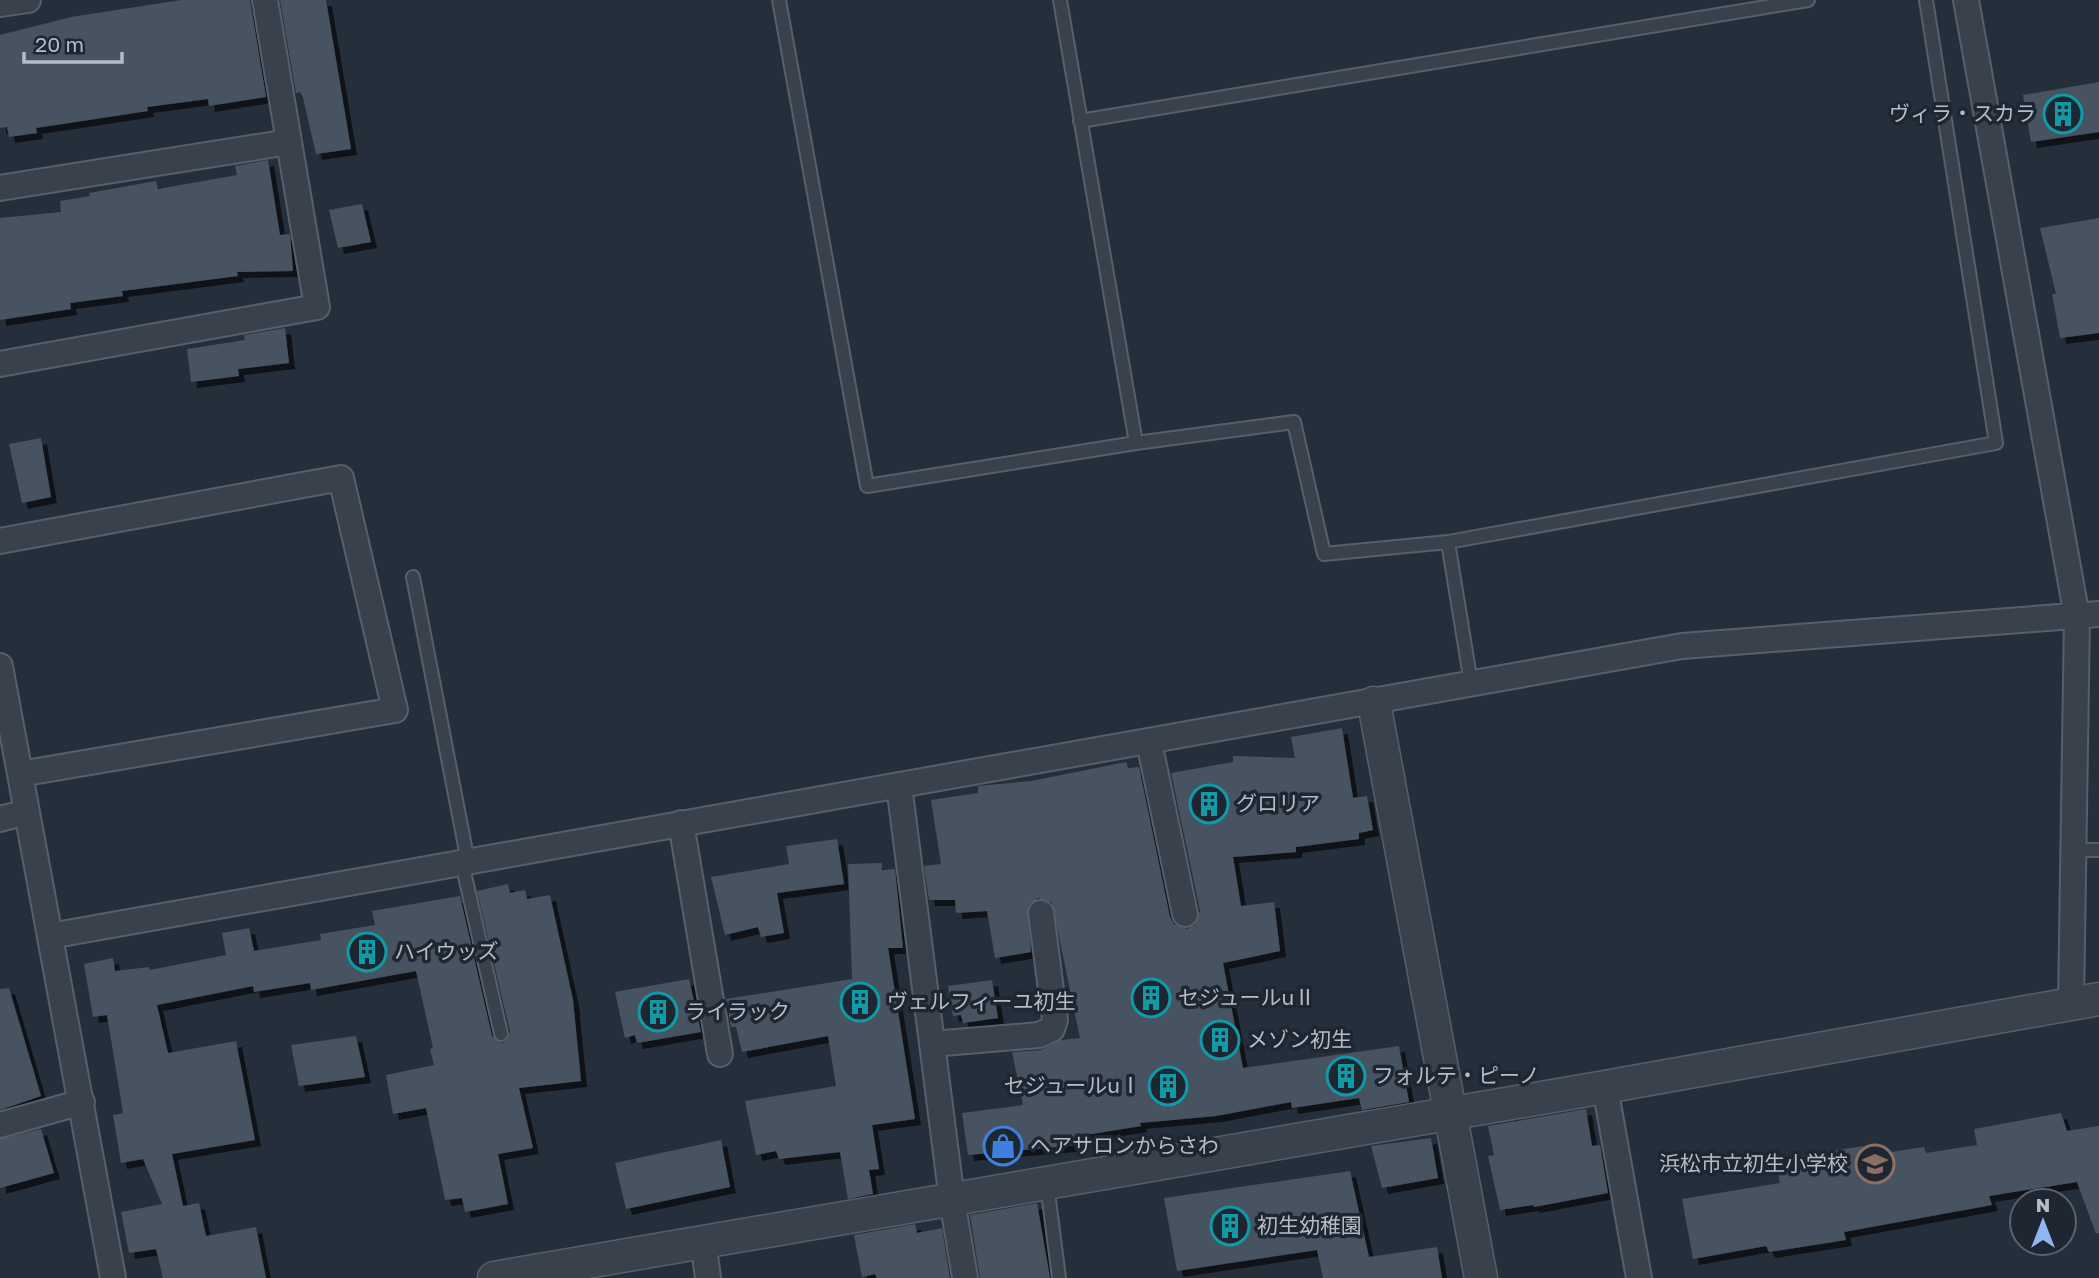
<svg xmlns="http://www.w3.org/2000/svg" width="2099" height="1278" font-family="'Golos Text','Noto Sans JP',sans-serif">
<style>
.building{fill:#475260;filter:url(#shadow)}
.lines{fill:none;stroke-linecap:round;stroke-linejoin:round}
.service-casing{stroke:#575f6a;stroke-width:16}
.minor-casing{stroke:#575f6a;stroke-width:28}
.tertiary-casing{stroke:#575f6a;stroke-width:35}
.service{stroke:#39414c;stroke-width:12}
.minor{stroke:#39414c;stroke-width:24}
.tertiary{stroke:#39414c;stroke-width:32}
.labels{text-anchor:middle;stroke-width:7;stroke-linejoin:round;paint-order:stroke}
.poi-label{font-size:21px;fill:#b5bcc7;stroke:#1e2631;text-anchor:start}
</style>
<defs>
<filter id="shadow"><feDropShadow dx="6" dy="6" stdDeviation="0" flood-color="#0009"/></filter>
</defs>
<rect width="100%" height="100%" fill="#252f3c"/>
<path class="building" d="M 181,0 L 250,0 L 266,97 L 209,106 L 208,99 L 147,107 L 148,111 L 36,128 L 37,133 L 9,137 L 7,127 L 0,128 L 0,35 L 71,17 Z
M 280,0 L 326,0 L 351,149 L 316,154 L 303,98 L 300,92 L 296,93 Z
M 2099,82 L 2099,132 L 2031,142 L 2023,95 Z
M 268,160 L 280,235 L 290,234 L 293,271 L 237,272 L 238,276 L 122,291 L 123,296 L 70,303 L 71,309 L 0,320 L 0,218 L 61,212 L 60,201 L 90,196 L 89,193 L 156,181 L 158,189 L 237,175 L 235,166 Z
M 362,204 L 371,242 L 338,248 L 329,210 Z
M 2099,218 L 2099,333 L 2060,338 L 2052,294 L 2056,294 L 2040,228 Z
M 285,328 L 289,363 L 238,369 L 239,376 L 191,382 L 187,349 L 245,340 L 244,335 Z
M 41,438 L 51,497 L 22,503 L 9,444 Z
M 1342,728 L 1353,798 L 1367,796 L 1373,830 L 1359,833 L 1359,839 L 1296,847 L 1296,852 L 1233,857 L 1241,906 L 1274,902 L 1280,951 L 1223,963 L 1243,1068 L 1399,1046 L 1409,1102 L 1362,1110 L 1359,1098 L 1292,1108 L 1291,1102 L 1216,1116 L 1140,1123 L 1141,1126 L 1080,1136 L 1081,1145 L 968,1155 L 962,1113 L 1023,1105 L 1012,1052 L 1041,1050 L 1061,1040 L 1080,1038 L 1052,903 L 1038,898 L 1028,907 L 1031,952 L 995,958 L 987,911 L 956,913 L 955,900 L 929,900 L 924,866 L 941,864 L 931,800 L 978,793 L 978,786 L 1031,781 L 1126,762 L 1128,768 L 1139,767 L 1170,917 L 1174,924 L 1187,929 L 1195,925 L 1200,911 L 1171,773 L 1233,762 L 1233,756 L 1295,758 L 1291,737 Z
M 837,839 L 844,884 L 777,893 L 784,933 L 761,937 L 758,927 L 725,935 L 711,877 L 789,864 L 786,846 Z
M 882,863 L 882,870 L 895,869 L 903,948 L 888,948 L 915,1119 L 872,1125 L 879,1169 L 869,1170 L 873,1194 L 848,1199 L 840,1152 L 779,1159 L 776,1151 L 756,1155 L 745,1101 L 836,1086 L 828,1036 L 742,1052 L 736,1027 L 731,1027 L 726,999 L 852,979 L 848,864 Z
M 508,884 L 510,893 L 525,890 L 527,899 L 550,895 L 573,1000 L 581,1081 L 519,1088 L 533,1148 L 498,1154 L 508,1204 L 465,1212 L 462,1198 L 445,1200 L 426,1108 L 393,1114 L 386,1075 L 434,1065 L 430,1049 L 433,1048 L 416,971 L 311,990 L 310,983 L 254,992 L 253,986 L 157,1005 L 168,1053 L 236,1041 L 255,1140 L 172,1154 L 183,1206 L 199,1203 L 206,1236 L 256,1227 L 266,1278 L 163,1278 L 156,1249 L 129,1253 L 121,1212 L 162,1204 L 143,1159 L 121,1163 L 113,1115 L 123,1113 L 107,1015 L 93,1017 L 84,964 L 113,958 L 115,971 L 149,967 L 150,970 L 226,955 L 222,933 L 249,928 L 254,951 L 321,940 L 320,934 L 375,925 L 372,911 L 460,896 L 492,1036 L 502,1043 L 507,1040 L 510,1032 L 477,891 Z
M 689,979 L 701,1032 L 637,1043 L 635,1035 L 625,1038 L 615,992 Z
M 992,980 L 998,1018 L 963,1023 L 961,1015 L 953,1016 L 948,986 Z
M 9,988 L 41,1096 L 0,1110 L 0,989 Z
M 356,1036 L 365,1077 L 299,1086 L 291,1045 Z
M 1586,1109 L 1592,1146 L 1600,1145 L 1608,1193 L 1534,1207 L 1533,1205 L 1500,1210 L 1488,1156 L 1494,1155 L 1488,1126 Z
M 2061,1113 L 2067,1131 L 2099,1126 L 2099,1233 L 2096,1234 L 2077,1182 L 1989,1196 L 1992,1205 L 1844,1232 L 1846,1240 L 1769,1252 L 1766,1246 L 1693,1259 L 1682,1199 L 1780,1183 L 1775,1160 L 1863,1146 L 1864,1156 L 1924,1147 L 1926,1153 L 1977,1145 L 1974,1129 Z
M 41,1129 L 54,1173 L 0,1188 L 0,1139 Z
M 1431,1138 L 1438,1178 L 1382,1188 L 1371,1146 Z
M 721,1140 L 730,1187 L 626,1209 L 615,1163 Z
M 1350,1171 L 1369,1257 L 1437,1247 L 1442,1278 L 1323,1278 L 1317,1250 L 1177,1271 L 1164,1198 Z
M 1037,1203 L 1050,1278 L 980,1278 L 970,1215 Z
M 915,1224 L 917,1233 L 942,1228 L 950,1278 L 877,1278 L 875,1274 L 862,1277 L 854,1235 Z"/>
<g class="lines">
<defs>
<path id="service" d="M 779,0 L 867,486 L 1136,443 L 1294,422 L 1324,554 L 1448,542 L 1996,443 L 1926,0
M 1060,0 L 1136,443
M 1080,121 L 1808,0
M 1448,542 L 1471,683
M 413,577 L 468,862
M 2073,850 L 2099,850
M 462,863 L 501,1034
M 1047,1184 L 1059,1278"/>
<path id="minor" d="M 1966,0 L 2077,617 L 2071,1004
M 0,4 L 28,0
M 0,188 L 289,142
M 0,364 L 317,307 L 265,0
M 0,541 L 341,478 L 395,710 L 20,774
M 0,666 L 113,1278
M 1149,742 L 1185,914
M 899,785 L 952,1200 L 965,1278
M 0,819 L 27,812
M 681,823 L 720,1054
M 50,936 L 1682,646 L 2099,614
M 932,1044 L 1039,1035 L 1052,1029 L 1055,1020 L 1041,913
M 1605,1087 L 1639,1278
M 0,1125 L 82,1102
M 703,1241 L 708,1278"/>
<path id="tertiary" d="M 1374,703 L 1481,1278
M 494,1278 L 1605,1087 L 2099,999"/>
</defs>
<use href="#service" class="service-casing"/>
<use href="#minor" class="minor-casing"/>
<use href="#tertiary" class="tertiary-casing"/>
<use href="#service" class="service"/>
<use href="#minor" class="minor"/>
<use href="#tertiary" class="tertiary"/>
</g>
<defs>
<symbol id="building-ring" viewBox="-11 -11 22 22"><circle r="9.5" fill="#1e2631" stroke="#0f9aa8" stroke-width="1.5"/><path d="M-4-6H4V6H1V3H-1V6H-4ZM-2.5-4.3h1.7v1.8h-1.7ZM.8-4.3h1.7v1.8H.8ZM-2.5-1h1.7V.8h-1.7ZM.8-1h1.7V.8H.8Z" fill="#0f9aa8"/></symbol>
<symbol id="shop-ring" viewBox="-11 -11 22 22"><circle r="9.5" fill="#1e2631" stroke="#3f7fe0" stroke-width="1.5"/><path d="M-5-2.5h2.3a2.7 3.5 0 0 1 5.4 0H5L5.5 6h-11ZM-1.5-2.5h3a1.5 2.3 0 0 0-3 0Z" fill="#3f7fe0"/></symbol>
<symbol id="school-ring" viewBox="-11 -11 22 22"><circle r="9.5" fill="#1e2631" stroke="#8d6e63" stroke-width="1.5"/><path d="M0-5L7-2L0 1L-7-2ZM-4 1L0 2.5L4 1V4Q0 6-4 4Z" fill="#8d6e63"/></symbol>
</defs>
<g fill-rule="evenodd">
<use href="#building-ring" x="2041" y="92" width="44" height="44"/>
<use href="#building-ring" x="1187" y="782" width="44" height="44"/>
<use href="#building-ring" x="345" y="930" width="44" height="44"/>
<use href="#building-ring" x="1129" y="976" width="44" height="44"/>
<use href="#building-ring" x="838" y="980" width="44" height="44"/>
<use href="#building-ring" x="636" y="990" width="44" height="44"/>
<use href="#building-ring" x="1198" y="1018" width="44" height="44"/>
<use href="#building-ring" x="1324" y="1054" width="44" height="44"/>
<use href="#building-ring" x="1146" y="1064" width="44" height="44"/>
<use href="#shop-ring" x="981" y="1124" width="44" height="44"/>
<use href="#school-ring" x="1853" y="1142" width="44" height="44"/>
<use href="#building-ring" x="1208" y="1204" width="44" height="44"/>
</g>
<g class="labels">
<g class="poi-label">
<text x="2036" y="121" text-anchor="end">ヴィラ・スカラ</text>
<text x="1236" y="811">グロリア</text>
<text x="394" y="959">ハイウッズ</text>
<text x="1178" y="1005">セジュールuⅡ</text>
<text x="887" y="1009">ヴェルフィーユ初生</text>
<text x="685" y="1019">ライラック</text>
<text x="1247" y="1047">メゾン初生</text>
<text x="1373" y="1083">フォルテ・ピーノ</text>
<text x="1141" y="1093" text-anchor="end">セジュールuⅠ</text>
<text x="1030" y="1153">ヘアサロンからさわ</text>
<text x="1848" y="1171" text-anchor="end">浜松市立初生小学校</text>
<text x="1257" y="1233">初生幼稚園</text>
</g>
</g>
<g transform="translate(2043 1222)"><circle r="33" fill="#1e2631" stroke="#5a626d" stroke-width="2"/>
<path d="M0-5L12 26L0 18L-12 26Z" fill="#90b5f1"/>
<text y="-10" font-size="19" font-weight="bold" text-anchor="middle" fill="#b5bcc7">N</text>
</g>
<path d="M24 52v10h98v-10" fill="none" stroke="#b5bcc7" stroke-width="3.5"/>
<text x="35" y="52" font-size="21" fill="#b5bcc7" stroke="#1e2631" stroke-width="5" paint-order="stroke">20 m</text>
</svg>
